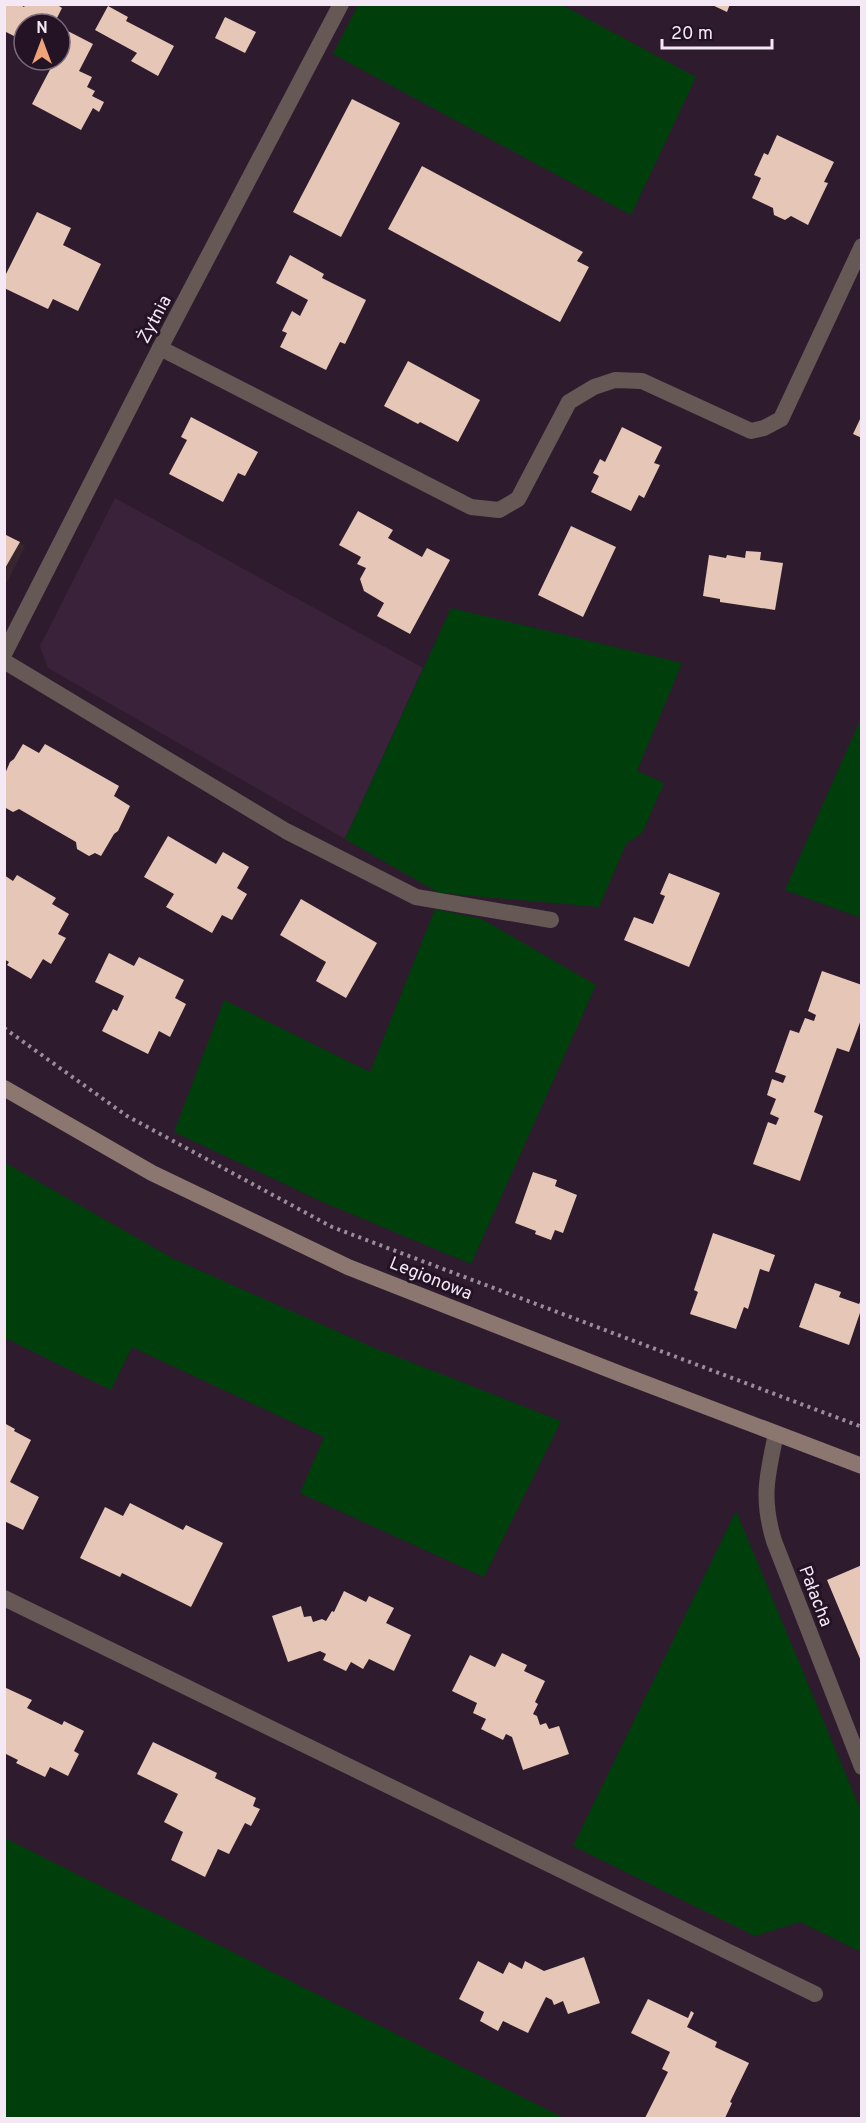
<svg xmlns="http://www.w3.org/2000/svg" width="866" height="2123" font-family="Overpass,sans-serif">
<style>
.commercial{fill:#37252d}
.built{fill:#3a223a}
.green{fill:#003e0c}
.building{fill:#e6c6b6}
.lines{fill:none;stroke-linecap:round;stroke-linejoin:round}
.path{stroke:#9b8c9b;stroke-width:4;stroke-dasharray:3 4.5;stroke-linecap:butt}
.service{stroke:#665854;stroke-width:16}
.minor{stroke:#665854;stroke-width:16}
.secondary{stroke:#8c7670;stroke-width:16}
.labels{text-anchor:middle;stroke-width:6;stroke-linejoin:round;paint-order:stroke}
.street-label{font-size:18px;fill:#f5e8f5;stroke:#241324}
</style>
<rect width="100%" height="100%" fill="#2e1c2e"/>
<path class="commercial" d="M 5,534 L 25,546 L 5,586 Z"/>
<path class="built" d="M 115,498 L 423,668 L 345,839 L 48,668 L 40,646 Z"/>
<path class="green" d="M 358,5 L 562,5 L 696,77 L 631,215 L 333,54 Z
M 451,608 L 682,663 L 637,771 L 664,783 L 642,833 L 626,844 L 599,907 L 439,893 L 345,839 Z
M 861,718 L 862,918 L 861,918 L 785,890 Z
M 435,909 L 482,919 L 596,985 L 471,1264 L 325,1203 L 174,1132 L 224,1000 L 370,1072 Z
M 4,1162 L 174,1259 L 372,1347 L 561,1421 L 484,1577 L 300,1493 L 324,1437 L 132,1347 L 111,1390 L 5,1338 Z
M 736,1511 L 861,1811 L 861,1952 L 800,1922 L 755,1936 L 573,1846 Z
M 5,1838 L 564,2118 L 5,2118 Z"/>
<path class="building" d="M 4,4 L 19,4 L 24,7 L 26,4 L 56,4 L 62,8 L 54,24 L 24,24 L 24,41 L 4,31 Z
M 710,4 L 730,4 L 727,12 Z
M 108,6 L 128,17 L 126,21 L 174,46 L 158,76 L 131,61 L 137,53 L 95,30 Z
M 225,17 L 256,32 L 245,53 L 215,38 Z
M 60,27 L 93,44 L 79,71 L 92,77 L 87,87 L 95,91 L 92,96 L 104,102 L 99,112 L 93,108 L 81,130 L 32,104 L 55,60 L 60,60 Z
M 352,99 L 400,123 L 341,237 L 293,212 Z
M 777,135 L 834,162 L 824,182 L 828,183 L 808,225 L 791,216 L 785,220 L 774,215 L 773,208 L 752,198 L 761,178 L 754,175 L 764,153 L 768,155 Z
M 422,166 L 583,252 L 577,261 L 589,267 L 560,322 L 388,229 Z
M 37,212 L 71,228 L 63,245 L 101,264 L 78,311 L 53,299 L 48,309 L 4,288 L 4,278 Z
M 290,255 L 324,274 L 322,278 L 366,300 L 345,344 L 340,342 L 326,370 L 280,347 L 287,333 L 282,331 L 292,311 L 300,316 L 308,300 L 276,283 Z
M 408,361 L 480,400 L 458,442 L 420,422 L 418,424 L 384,406 Z
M 862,415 L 862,438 L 853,434 Z
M 191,417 L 258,452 L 245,476 L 238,473 L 223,502 L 169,474 L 187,440 L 181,437 Z
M 622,427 L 662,447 L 654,463 L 660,465 L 644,498 L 639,495 L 631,511 L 591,492 L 599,476 L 593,473 L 600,459 L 605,462 Z
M 358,511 L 393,530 L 388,538 L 422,557 L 427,548 L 450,560 L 410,634 L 377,616 L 384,603 L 364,591 L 360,579 L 366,568 L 357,564 L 361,557 L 339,545 Z
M 571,526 L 616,547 L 583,617 L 538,595 Z
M 4,534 L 20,542 L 4,570 Z
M 746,551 L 761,552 L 760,560 L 783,563 L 775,610 L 720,602 L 720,599 L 703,596 L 709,555 L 726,558 L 727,555 L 745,558 Z
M 23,744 L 39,753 L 45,744 L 119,786 L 114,796 L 130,806 L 118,831 L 114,834 L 101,856 L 95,853 L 89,856 L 77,849 L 76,842 L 19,809 L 13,812 L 4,807 L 4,776 L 10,762 L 14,759 Z
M 168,836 L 216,864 L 223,852 L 249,867 L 237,888 L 247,894 L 232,920 L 222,915 L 212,933 L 166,907 L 174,894 L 144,877 Z
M 669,873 L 720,893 L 689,967 L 624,940 L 634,917 L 653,924 L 665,896 L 660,894 Z
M 4,875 L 13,881 L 17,875 L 56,898 L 52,904 L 69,914 L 58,934 L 66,938 L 51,964 L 43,959 L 31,979 L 7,965 L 9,962 L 4,959 Z
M 301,899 L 377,943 L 346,998 L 316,981 L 326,962 L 280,935 Z
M 109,953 L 134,966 L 139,957 L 184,980 L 175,998 L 186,1004 L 170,1037 L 159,1031 L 148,1054 L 102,1031 L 113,1009 L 117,1011 L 124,996 L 95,982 Z
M 822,971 L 862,985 L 862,1017 L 849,1052 L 837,1048 L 814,1112 L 823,1116 L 800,1181 L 753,1164 L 768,1122 L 776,1125 L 779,1118 L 770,1114 L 776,1099 L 767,1095 L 772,1079 L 783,1083 L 786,1076 L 775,1072 L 790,1030 L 799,1033 L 805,1018 L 814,1021 L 816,1015 L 808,1011 Z
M 533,1172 L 557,1180 L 555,1186 L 577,1195 L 563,1233 L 555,1230 L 551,1240 L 535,1234 L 536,1231 L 515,1223 Z
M 713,1233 L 775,1255 L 769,1272 L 760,1269 L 748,1309 L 744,1307 L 736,1329 L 690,1314 L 698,1292 L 694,1290 Z
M 815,1283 L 841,1292 L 839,1297 L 859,1304 L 862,1298 L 862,1307 L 849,1345 L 799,1327 Z
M 4,1423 L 15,1429 L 14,1431 L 31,1440 L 10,1482 L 39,1497 L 23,1530 L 4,1521 Z
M 130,1503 L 183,1530 L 186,1525 L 223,1543 L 191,1607 L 122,1573 L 120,1577 L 80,1558 L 105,1507 L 123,1516 Z
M 862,1565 L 862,1661 L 861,1661 L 827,1580 Z
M 344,1591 L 366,1602 L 369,1596 L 394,1608 L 386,1623 L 411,1635 L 394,1671 L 369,1659 L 363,1669 L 351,1662 L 346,1671 L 323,1660 L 326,1654 L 320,1651 L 288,1662 L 272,1616 L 301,1606 L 304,1617 L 311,1616 L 313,1622 L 322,1619 L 326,1621 L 332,1611 L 334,1612 Z
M 502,1653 L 527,1665 L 524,1671 L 545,1681 L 535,1702 L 538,1704 L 533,1714 L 537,1716 L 540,1725 L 546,1723 L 549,1729 L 559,1726 L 569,1754 L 523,1770 L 512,1737 L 506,1734 L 503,1740 L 481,1729 L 486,1719 L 473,1713 L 477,1703 L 452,1691 L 470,1655 L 495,1667 Z
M 4,1687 L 32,1700 L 27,1708 L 62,1725 L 64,1721 L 84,1731 L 74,1751 L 79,1754 L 68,1776 L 50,1767 L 45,1777 L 16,1763 L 18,1760 L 4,1753 Z
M 153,1742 L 217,1773 L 215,1778 L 256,1798 L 253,1806 L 260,1809 L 251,1826 L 245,1823 L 229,1854 L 218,1849 L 205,1877 L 171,1860 L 183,1832 L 164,1822 L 178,1794 L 137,1774 Z
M 584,1957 L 600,2003 L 568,2014 L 563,2001 L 554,2005 L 552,2000 L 546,1997 L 528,2033 L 503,2021 L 498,2031 L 480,2021 L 484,2012 L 459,1999 L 478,1961 L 503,1974 L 509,1962 L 522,1969 L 525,1961 L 544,1971 Z
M 648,1999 L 688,2018 L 691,2011 L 694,2013 L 687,2027 L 717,2042 L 715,2047 L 749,2063 L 730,2102 L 732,2103 L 725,2118 L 645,2118 L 668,2072 L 662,2069 L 670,2052 L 631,2033 Z"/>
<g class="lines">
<path class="path" d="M 4,1028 L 127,1116 L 332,1227 L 862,1427"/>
<path class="service" d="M 160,348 L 471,507 L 499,510 L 518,499 L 569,402 L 594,387 L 615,380 L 642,381 L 751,431 L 764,428 L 781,419 L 862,246
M 4,661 L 286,831 L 416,897 L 551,920
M 4,1598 L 815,1994"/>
<path class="minor" d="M 4,654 L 160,348 L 341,4
M 776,1434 C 767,1476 761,1498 774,1541 L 862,1767"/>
<path class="secondary" d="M 4,1088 L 152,1173 L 348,1267 L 623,1375 L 862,1466"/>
</g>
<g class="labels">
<g class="street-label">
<text transform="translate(154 319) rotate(-62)" y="6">Żytnia</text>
<text transform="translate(431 1278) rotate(22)" y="6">Legionowa</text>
<text transform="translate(816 1596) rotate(69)" y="6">Pałacha</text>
</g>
</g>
<rect width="866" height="2123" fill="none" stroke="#f5e8f5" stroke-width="12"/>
<g transform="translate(42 42)"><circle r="28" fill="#241324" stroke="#786878" stroke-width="1.5"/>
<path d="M0-4.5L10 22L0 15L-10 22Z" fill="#f0a378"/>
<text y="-9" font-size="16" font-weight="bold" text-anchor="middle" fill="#f5e8f5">N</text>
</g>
<path d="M662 39v9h110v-9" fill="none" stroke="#f5e8f5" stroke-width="3"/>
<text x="671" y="39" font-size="18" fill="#f5e8f5" stroke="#241324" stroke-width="4.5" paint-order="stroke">20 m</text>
</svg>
